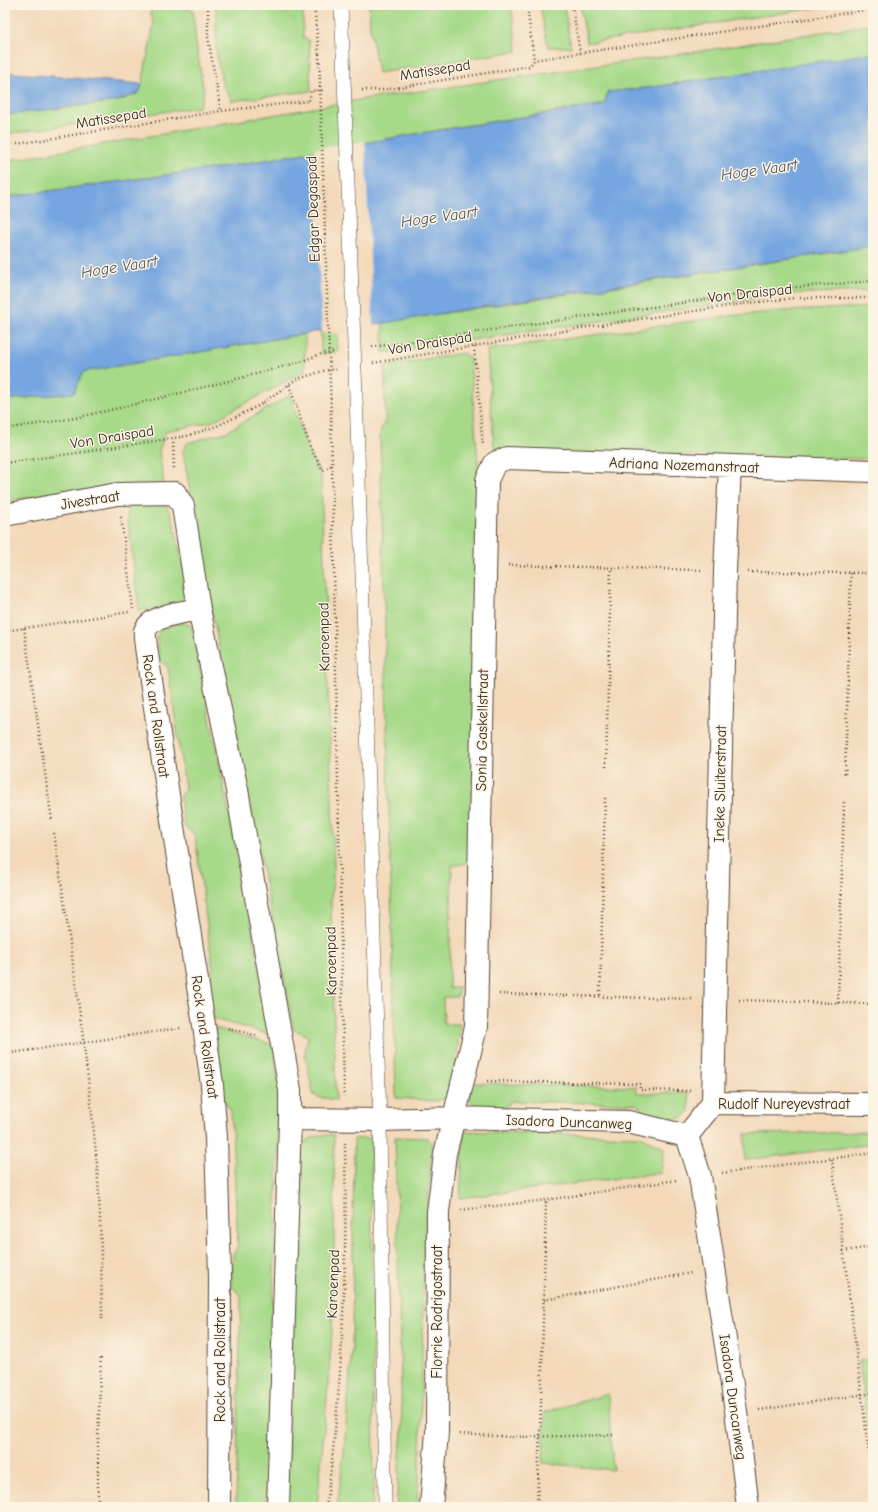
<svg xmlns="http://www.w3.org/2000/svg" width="878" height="1512" font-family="'Comic Neue',sans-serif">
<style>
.green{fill:#a6d988;stroke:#708253}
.water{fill:#76a6e0;stroke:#58687f}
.pier{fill:#f3d9ba}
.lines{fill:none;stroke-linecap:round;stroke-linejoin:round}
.lane-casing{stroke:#574435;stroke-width:14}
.street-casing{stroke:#574435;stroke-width:24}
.path{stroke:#574435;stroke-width:2.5;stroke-dasharray:1 3;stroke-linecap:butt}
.lane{stroke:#fff;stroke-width:13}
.street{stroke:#fff;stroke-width:22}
.lane-bridge-casing{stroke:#574435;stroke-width:14;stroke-linecap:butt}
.path-bridge{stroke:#574435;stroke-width:2.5;stroke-dasharray:1 3;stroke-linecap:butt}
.lane-bridge{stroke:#fff;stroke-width:13}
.labels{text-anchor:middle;stroke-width:3;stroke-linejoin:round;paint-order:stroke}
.street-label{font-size:15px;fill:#3b2a1e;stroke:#fcf5e5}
.water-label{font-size:16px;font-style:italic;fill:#505562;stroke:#fcf5e5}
</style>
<rect width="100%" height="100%" fill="#fcf5e5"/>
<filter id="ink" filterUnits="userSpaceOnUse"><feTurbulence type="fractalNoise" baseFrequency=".025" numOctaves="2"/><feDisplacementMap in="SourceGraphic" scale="8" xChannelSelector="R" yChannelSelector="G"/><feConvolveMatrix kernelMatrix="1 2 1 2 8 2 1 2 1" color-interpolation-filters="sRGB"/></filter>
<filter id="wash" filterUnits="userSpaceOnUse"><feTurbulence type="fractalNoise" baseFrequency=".012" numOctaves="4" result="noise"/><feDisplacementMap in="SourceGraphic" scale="16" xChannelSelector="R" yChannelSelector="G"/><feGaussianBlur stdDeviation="0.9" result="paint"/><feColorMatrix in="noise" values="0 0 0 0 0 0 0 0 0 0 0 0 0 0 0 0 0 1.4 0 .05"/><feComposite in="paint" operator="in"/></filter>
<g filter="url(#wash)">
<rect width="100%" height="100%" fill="#f3d9ba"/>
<path class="green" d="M 151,5 L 166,5 L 193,10 L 196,43 L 204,92 L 199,107 L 5,134 L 5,115 L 118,101 L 139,93 L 142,84 L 154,24 L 151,14 Z
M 216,5 L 303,5 L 303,37 L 309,41 L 311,91 L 232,101 L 222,84 L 216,49 Z
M 369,5 L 511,5 L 517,51 L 378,73 L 370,26 Z
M 540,5 L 564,5 L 571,47 L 548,47 Z
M 580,5 L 834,5 L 587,43 Z
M 873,24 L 873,53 L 653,87 L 608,92 L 604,104 L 439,130 L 224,167 L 5,197 L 5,161 L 365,99 L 695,52 Z
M 873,246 L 873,291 L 785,294 L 383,353 L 383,323 Z
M 873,307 L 873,459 L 494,451 L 487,350 L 728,316 L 783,311 Z
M 321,331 L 337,331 L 338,352 L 321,354 Z
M 305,334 L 305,371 L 211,422 L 166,431 L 159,451 L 164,485 L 132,484 L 5,501 L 5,400 L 74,393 L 83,372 Z
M 463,353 L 470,358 L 479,476 L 472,862 L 452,866 L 449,988 L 459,988 L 457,997 L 443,997 L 444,1024 L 460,1024 L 456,1064 L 447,1098 L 435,1101 L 396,1098 L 380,432 L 385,421 L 385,366 Z
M 290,395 L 308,451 L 321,475 L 334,865 L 331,902 L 336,1100 L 317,1097 L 313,1094 L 305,1052 L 308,1037 L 303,1033 L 294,1030 L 210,602 L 183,452 L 187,443 L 226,432 Z
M 156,501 L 166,505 L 172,516 L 189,593 C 179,611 157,609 139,611 L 126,504 Z
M 180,623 L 190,625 L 193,633 L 270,1018 L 272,1035 L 214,1019 L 207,977 L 213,971 L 195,835 L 184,826 L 180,796 L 185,788 L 168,667 L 159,661 L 157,637 L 161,628 Z
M 215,1028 L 274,1045 L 279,1087 L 279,1126 L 266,1507 L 234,1507 L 236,1504 L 241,1296 L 231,1286 L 233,1255 L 238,1245 L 231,1110 L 222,1100 Z
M 471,1083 L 636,1087 L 637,1093 L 689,1093 L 689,1112 L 682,1118 L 647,1116 L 637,1104 L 512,1101 L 501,1111 L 480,1110 L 469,1099 Z
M 464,1131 L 640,1136 L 664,1148 L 661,1173 L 460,1198 Z
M 873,1132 L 873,1144 L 745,1160 L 745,1134 Z
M 321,1135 L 334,1135 C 334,1194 335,1254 333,1313 C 330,1375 323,1436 318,1498 L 316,1507 L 286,1507 L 298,1149 L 309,1139 Z
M 395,1137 L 428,1138 L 432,1143 L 424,1263 L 420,1460 L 417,1507 L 396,1507 L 402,1430 Z
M 371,1138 L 374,1482 L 372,1507 L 337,1507 L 344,1452 L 352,1348 L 354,1139 Z
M 873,1358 L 873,1429 L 868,1429 L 859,1361 Z
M 608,1394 L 613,1470 L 543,1463 L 545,1412 Z"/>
<path class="water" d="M 873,53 L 873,246 L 497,304 L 337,331 L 321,331 L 83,372 L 74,393 L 5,400 L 5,197 L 224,167 L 439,130 L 604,105 L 608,92 L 653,87 Z
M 5,72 L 142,84 L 139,93 L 118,101 L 5,115 Z"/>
<path class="pier" d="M 365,141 L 373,327 L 338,333 L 322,333 L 314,149 Z"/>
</g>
<g filter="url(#ink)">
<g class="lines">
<defs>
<path id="lane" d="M 341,5 L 343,52
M 357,423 L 380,1120 L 385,1507"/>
<path id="street" d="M 5,515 L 117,494 L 175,493 L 183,506 L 199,609 L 237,790 L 290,1090 L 290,1119 L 278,1507
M 199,609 C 185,612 150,615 145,631 C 144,636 146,643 146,647 L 169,801 L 204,1025 L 212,1085 L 216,1138 L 220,1277 L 219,1507
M 713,1103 L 725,571 L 730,466
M 290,1119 L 380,1120 L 455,1118 L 628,1122 L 687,1136
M 687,1136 L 700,1176 L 736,1411 L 748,1507
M 687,1136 L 713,1103 L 873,1104
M 431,1507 L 437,1432 L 438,1212 L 445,1154 L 476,1027 L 487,480 L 495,463 L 507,458 L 873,471"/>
</defs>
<use href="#lane" class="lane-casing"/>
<use href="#street" class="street-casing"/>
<path class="path" d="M 208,5 L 208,37 L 221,111
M 314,5 L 319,54
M 527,5 L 534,60
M 572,5 L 580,53
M 362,90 L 382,90 L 530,66 L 534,60 L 873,9
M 5,146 L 221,111 L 309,101 L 311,91 L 325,90
M 372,347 L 786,288 L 873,281
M 474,347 L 483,445
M 373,363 L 606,324 L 749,303 L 796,298 L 873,298
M 289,385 L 311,449 L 323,470 L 331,466
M 331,413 L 344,1097
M 5,429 L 75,418 L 123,407 L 233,380 L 300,362 L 321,354 L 335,352
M 173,439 L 174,471
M 5,463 L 77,453 L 187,436 L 217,426 L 258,406 L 295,380 L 323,371 L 336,369
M 121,517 L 133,609
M 508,565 L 703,570
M 748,572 L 873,573
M 24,628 L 52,821
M 5,631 L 129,612
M 606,767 L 611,567
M 845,774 L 851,573
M 54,833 C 69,936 85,1040 95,1144 C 101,1202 101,1261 102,1319
M 499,994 L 692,999
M 600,995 L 605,798
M 739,1000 L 873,1004
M 838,1003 L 844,802
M 228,1028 L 258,1036
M 5,1054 L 181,1028
M 487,1081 L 640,1084 L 640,1090 L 690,1091
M 832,1159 L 873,1486
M 722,1173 L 873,1153
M 461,1210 L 546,1200 L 677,1180
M 843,1251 L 873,1247
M 544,1300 L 691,1273
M 759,1410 L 873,1393
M 460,1434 L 512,1437 L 615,1435
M 98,1507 L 98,1439 L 101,1355
M 326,1507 C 343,1386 347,1264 345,1142
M 537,1507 L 541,1404 L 546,1200"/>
<use href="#lane" class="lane"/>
<use href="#street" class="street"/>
<defs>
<path id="lane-bridge" d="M 343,52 L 357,423"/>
</defs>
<use href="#lane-bridge" class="lane-bridge-casing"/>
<path class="path-bridge" d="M 319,54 L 331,413"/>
<use href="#lane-bridge" class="lane-bridge"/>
</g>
</g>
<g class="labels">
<g class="street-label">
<text transform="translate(435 70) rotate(-9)" y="5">Matissepad</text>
<text transform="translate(111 118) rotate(-9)" y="5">Matissepad</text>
<text transform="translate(313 209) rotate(-92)" y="5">Edgar Degaspad</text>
<text transform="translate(750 293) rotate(-6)" y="5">Von Draispad</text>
<text transform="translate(430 343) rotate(-9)" y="5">Von Draispad</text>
<text transform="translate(112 437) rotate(-9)" y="5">Von Draispad</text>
<text transform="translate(684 465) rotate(2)" y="5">Adriana Nozemanstraat</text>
<text transform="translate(90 500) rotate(-9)" y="5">Jivestraat</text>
<text transform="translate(324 637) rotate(-91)" y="5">Karoenpad</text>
<text transform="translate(156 716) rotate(82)" y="5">Rock and Rollstraat</text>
<text transform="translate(482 730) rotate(-89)" y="5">Sonia Gaskellstraat</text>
<text transform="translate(720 784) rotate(-89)" y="5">Ineke Sluiterstraat</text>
<text transform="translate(331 961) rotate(-91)" y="5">Karoenpad</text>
<text transform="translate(205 1037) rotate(82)" y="5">Rock and Rollstraat</text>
<text x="784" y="1109">Rudolf Nureyevstraat</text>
<text transform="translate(569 1122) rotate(2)" y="5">Isadora Duncanweg</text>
<text transform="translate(333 1284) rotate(-88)" y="5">Karoenpad</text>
<text transform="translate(437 1312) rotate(-90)" y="5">Florrie Rodrigostraat</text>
<text transform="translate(220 1360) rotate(-90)" y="5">Rock and Rollstraat</text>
<text transform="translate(733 1397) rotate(82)" y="5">Isadora Duncanweg</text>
</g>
<g class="water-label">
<text transform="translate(759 169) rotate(-8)" y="6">Hoge Vaart</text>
<text transform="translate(439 216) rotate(-8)" y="6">Hoge Vaart</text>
<text transform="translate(119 266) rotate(-9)" y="6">Hoge Vaart</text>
</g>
</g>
<rect width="878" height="1512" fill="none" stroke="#fcf5e5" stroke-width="20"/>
</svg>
